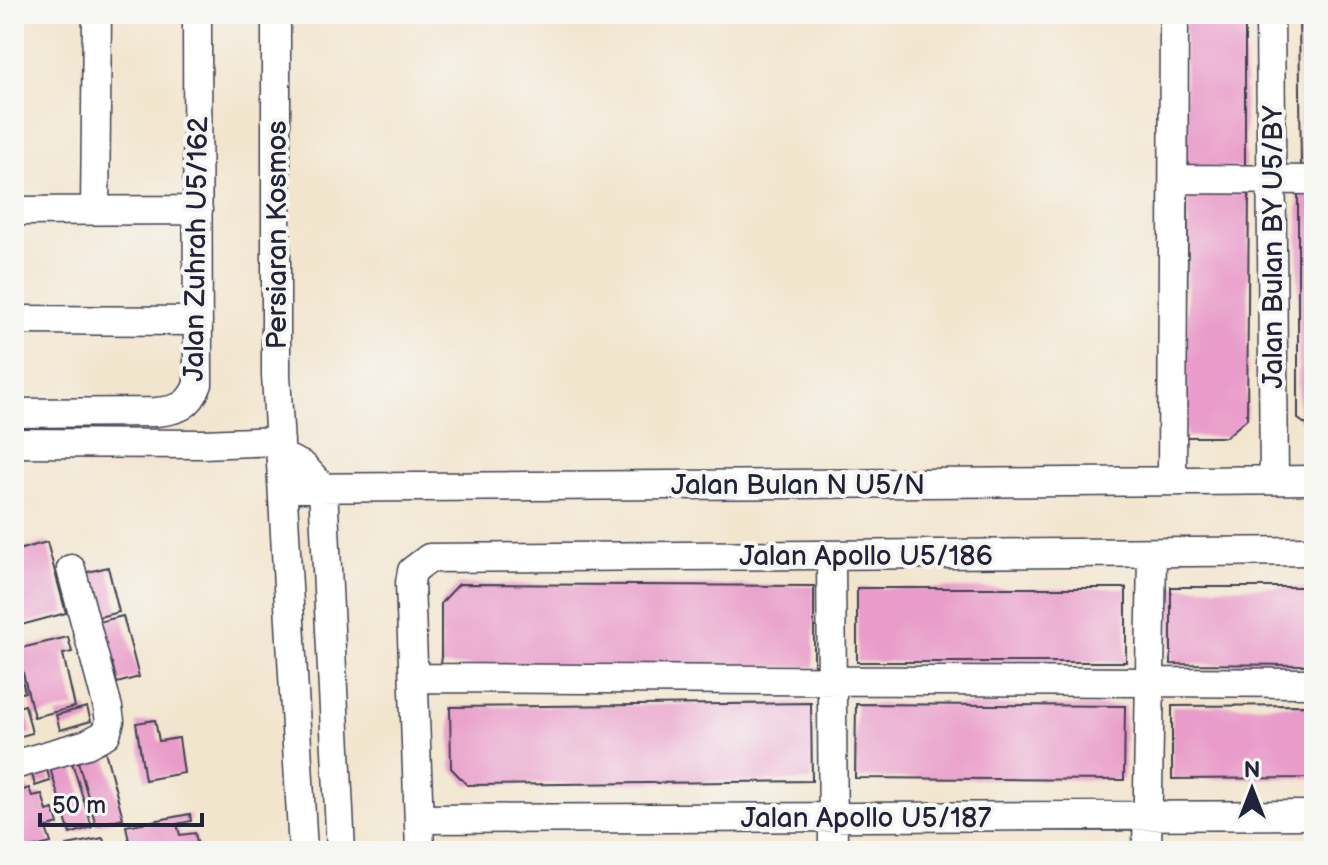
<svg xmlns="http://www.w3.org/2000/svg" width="1328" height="865" font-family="'Balsamiq Sans',sans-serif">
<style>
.building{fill:#e99cc9}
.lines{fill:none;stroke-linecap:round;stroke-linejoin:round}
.minor-casing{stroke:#413f51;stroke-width:31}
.minor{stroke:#fff;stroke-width:28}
.labels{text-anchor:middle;stroke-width:8;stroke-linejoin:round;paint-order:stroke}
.street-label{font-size:28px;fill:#22223b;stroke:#f6f6f2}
</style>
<rect width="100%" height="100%" fill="#f6f6f2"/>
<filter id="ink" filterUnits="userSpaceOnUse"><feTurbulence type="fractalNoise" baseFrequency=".0125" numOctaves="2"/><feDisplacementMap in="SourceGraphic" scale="16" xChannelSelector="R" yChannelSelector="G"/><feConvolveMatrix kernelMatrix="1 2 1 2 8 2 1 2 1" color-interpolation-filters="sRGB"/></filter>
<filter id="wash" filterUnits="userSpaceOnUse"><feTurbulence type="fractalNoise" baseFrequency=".006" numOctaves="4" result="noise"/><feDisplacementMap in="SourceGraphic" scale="32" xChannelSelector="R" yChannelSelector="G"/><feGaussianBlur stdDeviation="1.8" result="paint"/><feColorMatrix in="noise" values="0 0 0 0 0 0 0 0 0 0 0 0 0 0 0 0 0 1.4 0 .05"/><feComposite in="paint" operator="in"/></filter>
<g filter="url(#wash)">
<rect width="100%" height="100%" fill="#f2e5ce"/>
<g id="blocks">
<path class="building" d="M 1185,14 L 1245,14 L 1245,168 L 1185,168 Z
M 1299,14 L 1314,14 L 1314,168 L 1301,168 Z
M 1188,191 L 1249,191 L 1247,419 L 1226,437 L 1186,437 Z
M 1298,192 L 1314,192 L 1314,430 L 1298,419 Z
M 47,542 L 66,613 L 14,627 L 14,551 Z
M 108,567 L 119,612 L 91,619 L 80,574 Z
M 459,584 L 814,586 L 814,667 L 441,666 L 441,603 Z
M 1171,587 L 1314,587 L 1314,665 L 1171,664 Z
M 857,588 L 1126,588 L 1126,662 L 857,662 Z
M 123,616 L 139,677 L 117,683 L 112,663 L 102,666 L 90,624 Z
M 68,637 L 72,652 L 63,654 L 75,707 L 34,717 L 17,649 Z
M 20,673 L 25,692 L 14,695 L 14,675 Z
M 811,703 L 812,781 L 467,785 L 451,768 L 450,707 Z
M 856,704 L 1125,706 L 1124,780 L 855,778 Z
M 25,705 L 32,733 L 14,738 L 14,708 Z
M 1314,705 L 1314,778 L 1172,779 L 1172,706 Z
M 87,707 L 91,721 L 60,730 L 56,715 Z
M 155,720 L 159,741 L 179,738 L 184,773 L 145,780 L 136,723 Z
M 105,751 L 123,818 L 96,825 L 77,758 Z
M 71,759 L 92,827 L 70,834 L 49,765 Z
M 46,766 L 50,781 L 35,786 L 31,770 Z
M 29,788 L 32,796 L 42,794 L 47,811 L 53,809 L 58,824 L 46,828 L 51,843 L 18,851 L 17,847 L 14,848 L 14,793 Z
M 190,814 L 191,821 L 177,824 L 180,835 L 195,833 L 199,851 L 131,851 L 126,826 Z
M 103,838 L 106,851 L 68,851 L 67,845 Z"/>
</g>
</g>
<g filter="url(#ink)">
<use href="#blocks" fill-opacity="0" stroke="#413f51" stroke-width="2"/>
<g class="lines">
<defs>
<path id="minor" d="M 276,14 L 276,375 L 303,851
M 1270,14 L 1274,480
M 1174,179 L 1314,180
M 95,210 L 97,14
M 14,211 L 198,210
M 14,320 L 198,321
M 14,413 L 156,412 C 178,410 190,406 198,384 L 197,14
M 14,443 L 203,444 L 280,441
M 281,456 L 303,466 L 323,488 L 341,851
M 1172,481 L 1174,14
M 283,488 L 1314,480
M 831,555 L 833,851
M 414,678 L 1314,683
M 14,765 L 87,744 L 106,734 L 110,721 L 108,708 L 71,569
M 419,819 L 1314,815
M 420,851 L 410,583 L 412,571 L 429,558 L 1314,551
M 1147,851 L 1152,554"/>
</defs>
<use href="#minor" class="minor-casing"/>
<use href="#minor" class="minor"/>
</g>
</g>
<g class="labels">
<g class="street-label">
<text transform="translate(276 235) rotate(-90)" y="10">Persiaran Kosmos</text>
<text transform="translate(1272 247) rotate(-90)" y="10">Jalan Bulan BY U5/BY</text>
<text transform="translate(195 249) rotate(-89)" y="10">Jalan Zuhrah U5/162</text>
<text x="798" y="494">Jalan Bulan N U5/N</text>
<text x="866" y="565">Jalan Apollo U5/186</text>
<text x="866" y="827">Jalan Apollo U5/187</text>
</g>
</g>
<rect width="1328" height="865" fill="none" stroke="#f6f6f2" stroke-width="48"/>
<g transform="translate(1252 789)" stroke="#f6f6f2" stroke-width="6" paint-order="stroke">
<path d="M0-6L14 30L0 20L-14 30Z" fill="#22223b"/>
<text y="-12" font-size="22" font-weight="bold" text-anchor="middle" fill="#22223b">N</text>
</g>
<path d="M40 813v12h162v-12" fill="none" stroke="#22223b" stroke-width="4"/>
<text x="52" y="813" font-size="24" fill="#22223b" stroke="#f6f6f2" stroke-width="6" paint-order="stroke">50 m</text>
</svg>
